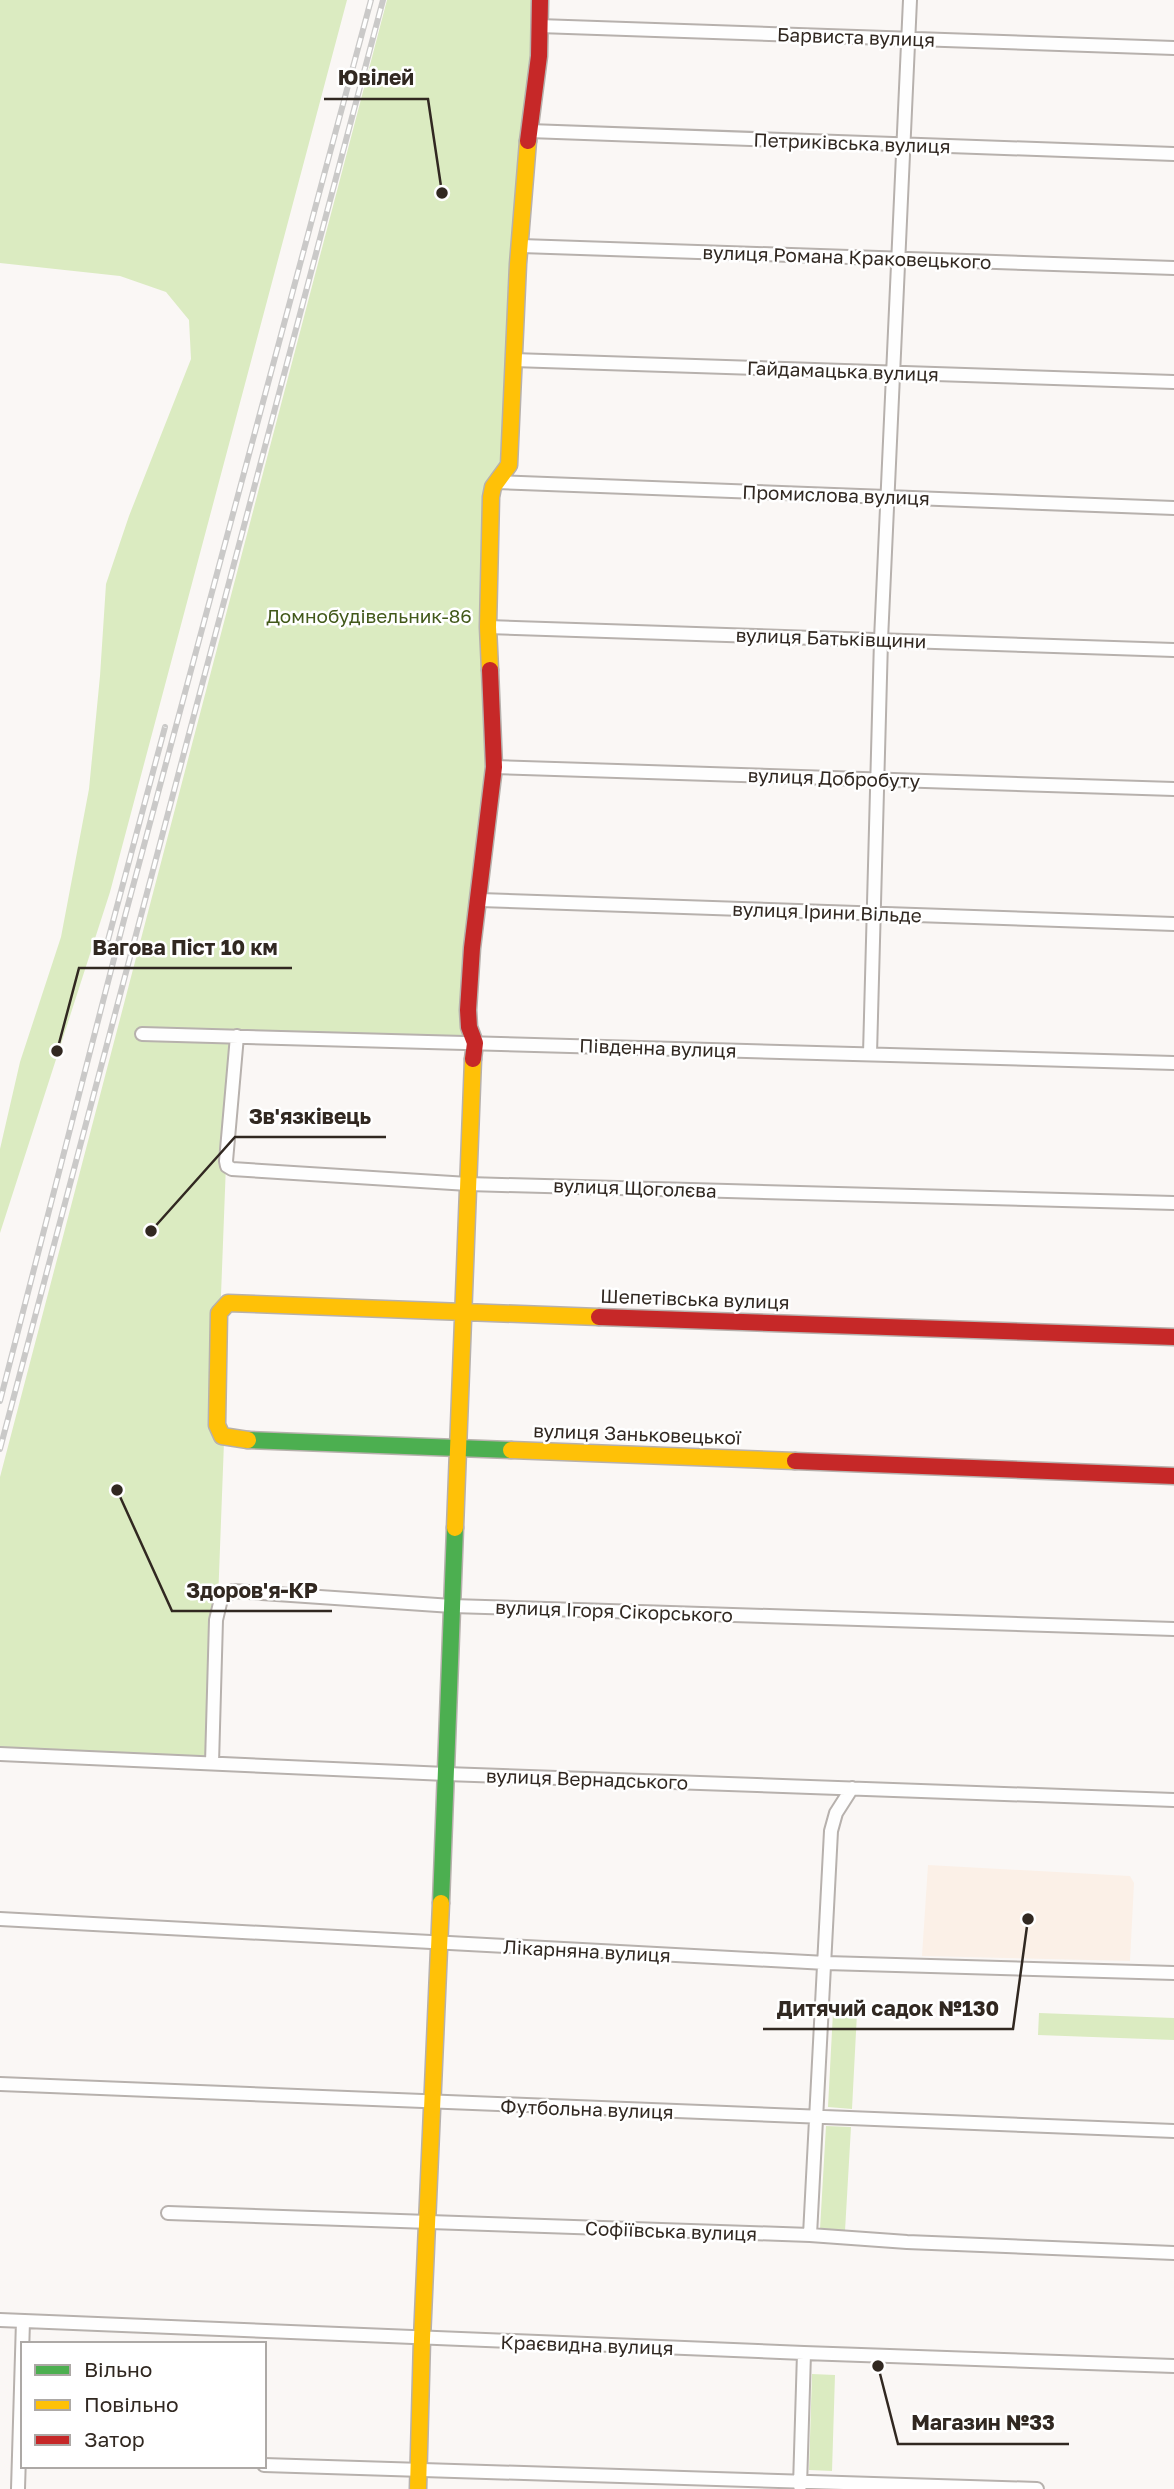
<svg xmlns="http://www.w3.org/2000/svg" width="1174" height="2489" font-family="'Golos Text',sans-serif">
<style>
.built{fill:#fbf0e7}
.green{fill:#dbebc1}
.lines{fill:none;stroke-linecap:round;stroke-linejoin:round}
.street-casing{stroke:#b7b1ad;stroke-width:16}
.fast-casing{stroke:#b7b1ad;stroke-width:19}
.slow-casing{stroke:#b7b1ad;stroke-width:19}
.jam-casing{stroke:#b7b1ad;stroke-width:19}
.street{stroke:#fefefe;stroke-width:12}
.fast{stroke:#4caf50;stroke-width:16}
.slow{stroke:#ffc107;stroke-width:16}
.jam{stroke:#c62828;stroke-width:16}
.rail-casing{stroke:#cac9c8;stroke-width:6}
.rail{stroke:#fff;stroke-width:3.5;stroke-dasharray:10;stroke-linecap:butt}
.labels{text-anchor:middle;stroke-width:5;stroke-linejoin:round;paint-order:stroke}
.street-label{font-size:19px;fill:#312821;stroke:#fff}
.park-label{font-size:19px;fill:#42591a;stroke:#fff}
.leader{fill:none;stroke:#312821;stroke-width:2.5}
.callout-dot{fill:#312821;stroke:#fff;stroke-width:2.5}
.callout-label{font-size:21px;text-anchor:middle;font-weight:bold;fill:#312821;stroke:#fff;stroke-width:5;stroke-linejoin:round;paint-order:stroke}
</style>
<rect width="100%" height="100%" fill="#faf7f5"/>
<path class="built" d="M 928,1865 L 1130,1876 L 1134,1883 L 1130,1961 L 922,1956 Z"/>
<path class="green" d="M 0,0 L 347,0 L 110,892 L 0,1233 L 0,1149 L 20,1062 L 61,937 L 89,789 L 100,676 L 106,584 L 129,516 L 191,359 L 189,320 L 166,292 L 120,276 L 0,263 Z
M 387,0 L 538,0 L 508,466 L 491,477 L 486,765 L 464,1037 L 305,1032 L 236,1037 L 226,1164 L 216,1426 L 224,1442 L 212,1759 L 0,1751 L 0,1477 Z
M 833,2012 L 857,2013 L 852,2109 L 828,2107 Z
M 1039,2013 L 1174,2018 L 1174,2040 L 1038,2035 Z
M 826,2126 L 851,2127 L 845,2231 L 820,2229 Z
M 812,2374 L 835,2375 L 832,2471 L 809,2470 Z"/>
<g class="lines">
<defs>
<path id="street" d="M 539,26 L 1174,48
M 529,131 L 1174,154
M 521,246 L 1174,268
M 513,360 L 1174,382
M 497,482 L 1174,508
M 488,627 L 1174,650
M 494,767 L 1174,789
M 480,900 L 1174,924
M 142,1034 L 1174,1063
M 237,1036 L 226,1161 L 227,1166 L 232,1169 L 468,1184 L 1174,1203
M 870,1054 L 881,640 L 910,0
M 0,1754 L 446,1774 L 1174,1800
M 212,1763 L 216,1620 L 221,1599 L 233,1591 L 452,1606 L 1174,1629
M 0,1919 L 826,1963 L 1174,1973
M 0,2084 L 1174,2131
M 168,2213 L 810,2235 L 907,2242 L 1174,2253
M 810,2235 L 831,1831 L 836,1813 L 852,1788
M 0,2320 L 804,2353 L 1174,2366
M 264,2465 L 1037,2489
M 800,2486 L 804,2353
M 18,2489 L 23,2321"/>
<path id="fast" d="M 248,1440 L 511,1450
M 441,1903 L 455,1528"/>
<path id="slow" d="M 490,670 L 488,627 L 491,497 L 493,487 L 509,465 L 518,264 L 528,141
M 248,1440 L 222,1436 L 217,1425 L 219,1313 L 228,1303 L 599,1317
M 511,1450 L 795,1461
M 455,1528 L 473,1059
M 418,2489 L 422,2339 L 441,1903"/>
<path id="jam" d="M 528,141 L 539,56 L 540,0
M 473,1059 L 475,1043 L 469,1027 L 468,1010 L 472,948 L 494,767 L 490,670
M 599,1317 L 1174,1337
M 795,1461 L 1174,1476"/>
</defs>
<use href="#street" class="street-casing"/>
<use href="#fast" class="fast-casing"/>
<use href="#slow" class="slow-casing"/>
<use href="#jam" class="jam-casing"/>
<use href="#street" class="street"/>
<use href="#fast" class="fast"/>
<use href="#slow" class="slow"/>
<use href="#jam" class="jam"/>
<defs>
<path id="rail" d="M 108,940 L 165,727
M 0,1401 L 125,916 L 371,0
M 0,1449 L 383,0"/>
</defs>
<use href="#rail" class="rail-casing"/>
<use href="#rail" class="rail"/>
</g>
<g class="labels">
<g class="street-label">
<text transform="translate(856 37) rotate(2)" y="7">Барвиста вулиця</text>
<text transform="translate(852 143) rotate(2)" y="7">Петриківська вулиця</text>
<text transform="translate(847 257) rotate(2)" y="7">вулиця Романа Краковецького</text>
<text transform="translate(843 371) rotate(2)" y="7">Гайдамацька вулиця</text>
<text transform="translate(836 495) rotate(2)" y="7">Промислова вулиця</text>
<text transform="translate(831 638) rotate(2)" y="7">вулиця Батьківщини</text>
<text transform="translate(834 778) rotate(2)" y="7">вулиця Добробуту</text>
<text transform="translate(827 912) rotate(2)" y="7">вулиця Ірини Вільде</text>
<text transform="translate(658 1048) rotate(2)" y="7">Південна вулиця</text>
<text transform="translate(635 1188) rotate(2)" y="7">вулиця Щоголєва</text>
<text transform="translate(695 1299) rotate(2)" y="7">Шепетівська вулиця</text>
<text transform="translate(637 1434) rotate(2)" y="7">вулиця Заньковецької</text>
<text transform="translate(614 1611) rotate(2)" y="7">вулиця Ігоря Сікорського</text>
<text transform="translate(587 1779) rotate(2)" y="7">вулиця Вернадського</text>
<text transform="translate(587 1951) rotate(3)" y="7">Лікарняна вулиця</text>
<text transform="translate(587 2109) rotate(2)" y="7">Футбольна вулиця</text>
<text transform="translate(671 2231) rotate(2)" y="7">Софіївська вулиця</text>
<text transform="translate(587 2345) rotate(2)" y="7">Краєвидна вулиця</text>
</g>
<g class="park-label">
<text x="369" y="623">Домнобудівельник-86</text>
</g>
</g>
<path class="leader" d="M442 193L428 99H324M57 1051L79 968H292M151 1231L235 1137H386M117 1490L172 1611H332M1028 1919L1013 2029H763M878 2366L898 2444H1069"/>
<g class="callout-dot">
<circle cx="442" cy="193" r="7"/>
<circle cx="57" cy="1051" r="7"/>
<circle cx="151" cy="1231" r="7"/>
<circle cx="117" cy="1490" r="7"/>
<circle cx="1028" cy="1919" r="7"/>
<circle cx="878" cy="2366" r="7"/>
</g>
<g class="callout-label">
<text x="376" y="85">Ювілей</text>
<text x="185" y="955">Вагова Піст 10 км</text>
<text x="310" y="1124">Зв'язківець</text>
<text x="252" y="1598">Здоров'я-КР</text>
<text x="888" y="2016">Дитячий садок №130</text>
<text x="983" y="2430">Магазин №33</text>
</g>
<rect x="21" y="2342" width="245" height="126" fill="#ffffff" stroke="#ada9a6" stroke-width="2"/>
<rect x="35" y="2365" width="35" height="10" fill="#4caf50" stroke="#ada9a6" stroke-width="2"/>
<text x="84" y="2377" font-size="21" fill="#312821">Вільно</text>
<rect x="35" y="2400" width="35" height="10" fill="#ffc107" stroke="#ada9a6" stroke-width="2"/>
<text x="84" y="2412" font-size="21" fill="#312821">Повільно</text>
<rect x="35" y="2435" width="35" height="10" fill="#c62828" stroke="#ada9a6" stroke-width="2"/>
<text x="84" y="2447" font-size="21" fill="#312821">Затор</text>
</svg>
